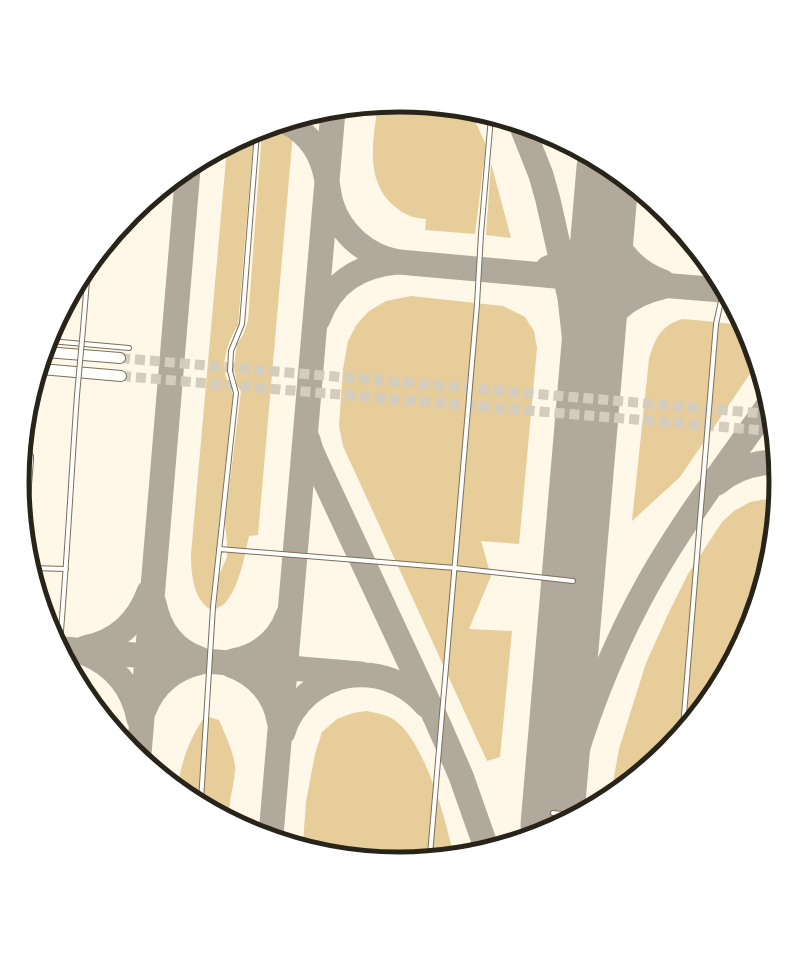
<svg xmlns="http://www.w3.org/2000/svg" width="798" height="963" font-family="'Space Grotesk',sans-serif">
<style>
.green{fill:#e7cd9a}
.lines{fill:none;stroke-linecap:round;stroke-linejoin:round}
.taxiway{stroke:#b1aa9c;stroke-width:25}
.runway{stroke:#b1aa9c;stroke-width:63}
.tertiary-tunnel{stroke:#d4cdbe;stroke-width:10;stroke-dasharray:10 5;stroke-linecap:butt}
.service-casing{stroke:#7b6f57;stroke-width:6}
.tertiary-casing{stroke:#7b6f57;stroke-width:12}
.service{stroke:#fff;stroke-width:4}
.tertiary{stroke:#fff;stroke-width:10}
.service-bridge-casing{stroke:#7b6f57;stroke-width:6;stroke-linecap:butt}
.service-bridge{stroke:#fff;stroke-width:4}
.rim{fill:none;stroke:#29241a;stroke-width:5}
</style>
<rect width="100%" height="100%" fill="#fff7e7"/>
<path class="green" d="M 399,105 L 471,112 L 486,145 L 475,234 L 425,230 L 426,219 C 420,218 413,218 408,215 C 364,193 371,147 378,107 Z
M 294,121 L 258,535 L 249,536 C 244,558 240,584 226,602 C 224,605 219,607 216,609 L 219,575 L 227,557 L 227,543 L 225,522 L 241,391 L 237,386 L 234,366 L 237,344 L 243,335 L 248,321 L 262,131 Z
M 254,133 L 238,325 C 229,340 221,359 226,377 C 228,383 231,389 233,395 L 210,609 C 193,599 191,572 191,554 L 227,148 Z
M 491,163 L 511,238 L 486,235 Z
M 673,224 L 694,250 C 684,247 677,243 670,235 Z
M 411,296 L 503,306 L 525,317 L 534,331 L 537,348 L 519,544 L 481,541 L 491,576 L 469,629 L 512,631 L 500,757 L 487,761 L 343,446 L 339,426 L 343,369 L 348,341 L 357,324 L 369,311 L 386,301 Z
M 682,319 L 695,320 L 741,325 L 747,337 L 756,365 L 680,477 L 632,521 L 649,359 C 655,339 660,326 682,319 Z
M 767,499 L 774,501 L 769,555 L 747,626 L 712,691 L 665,748 L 611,793 L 619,749 L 646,663 L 669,612 L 688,574 L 722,522 L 734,511 L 750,502 Z
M 367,711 C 375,713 385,714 393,719 C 424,739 445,817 453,853 L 399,858 L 325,851 L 303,844 L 306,802 L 315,754 L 322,732 L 337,719 L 353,713 Z
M 205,716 L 219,720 C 224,732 236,757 235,770 C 234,785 229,800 229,816 L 189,795 L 178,785 C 182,759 190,738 205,716 Z"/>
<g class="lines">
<path class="taxiway" d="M 288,123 C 311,135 323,156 327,181 C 328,188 329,196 331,203 C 340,233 367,257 399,262 L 599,280 L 722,290
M 522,127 L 541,175 L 548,200 L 570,298 L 579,380 L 581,492
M 605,209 C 611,243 630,270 663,282
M 606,213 L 612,171
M 548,268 C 584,256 597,231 605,196
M 318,319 C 332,282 360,265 398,262
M 593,351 C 605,316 625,295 662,287
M 308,440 L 311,450 L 319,468 L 437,721 L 461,776 L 486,847
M 717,483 C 733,469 753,463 774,462
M 154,603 C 159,629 174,650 200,659
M 85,648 C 116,642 138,622 149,592
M 63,649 L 361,674
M 85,653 C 114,665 133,688 139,719
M 233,661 C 259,656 279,640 288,615
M 231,665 C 256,674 275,694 279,721
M 144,710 C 154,684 174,668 201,662
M 283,732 C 287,717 297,704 308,694 C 345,664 395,670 426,705
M 139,754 L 188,169
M 557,822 C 577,739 607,657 649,582 C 684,520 728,463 768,406
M 271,835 L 333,111"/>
<path class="runway" d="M 552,825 L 608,168"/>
<path class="tertiary-tunnel" d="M 120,358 L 769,414
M 121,376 L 771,431"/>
<defs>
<path id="service" d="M 83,329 L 88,269
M 50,341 L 129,348
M 25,449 L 31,456 L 31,460 L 26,522
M 219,549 L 455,568 L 573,581
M 33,568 L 66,569
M 60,643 C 67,561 71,478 77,395
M 683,727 L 716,324 L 723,292
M 201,801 L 213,607 L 236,393 L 230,371 L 231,351 L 242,324 L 257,133
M 553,813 L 572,815
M 430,855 L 477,304 L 481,234 L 491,117"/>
<path id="tertiary" d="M 46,352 L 120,358
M 41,369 L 121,376"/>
</defs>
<use href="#service" class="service-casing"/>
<use href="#tertiary" class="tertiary-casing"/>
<use href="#service" class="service"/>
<use href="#tertiary" class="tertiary"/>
<defs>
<path id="service-bridge" d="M 77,395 L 83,329"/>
</defs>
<use href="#service-bridge" class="service-bridge-casing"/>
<use href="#service-bridge" class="service-bridge"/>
</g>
<path d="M0 0H798V963H0ZM29 482a370 370 0 1 1 740 0a370 370 0 1 1-740 0Z" fill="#fff" fill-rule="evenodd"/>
<path class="rim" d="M29 482a370 370 0 1 1 740 0a370 370 0 1 1-740 0Z"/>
</svg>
